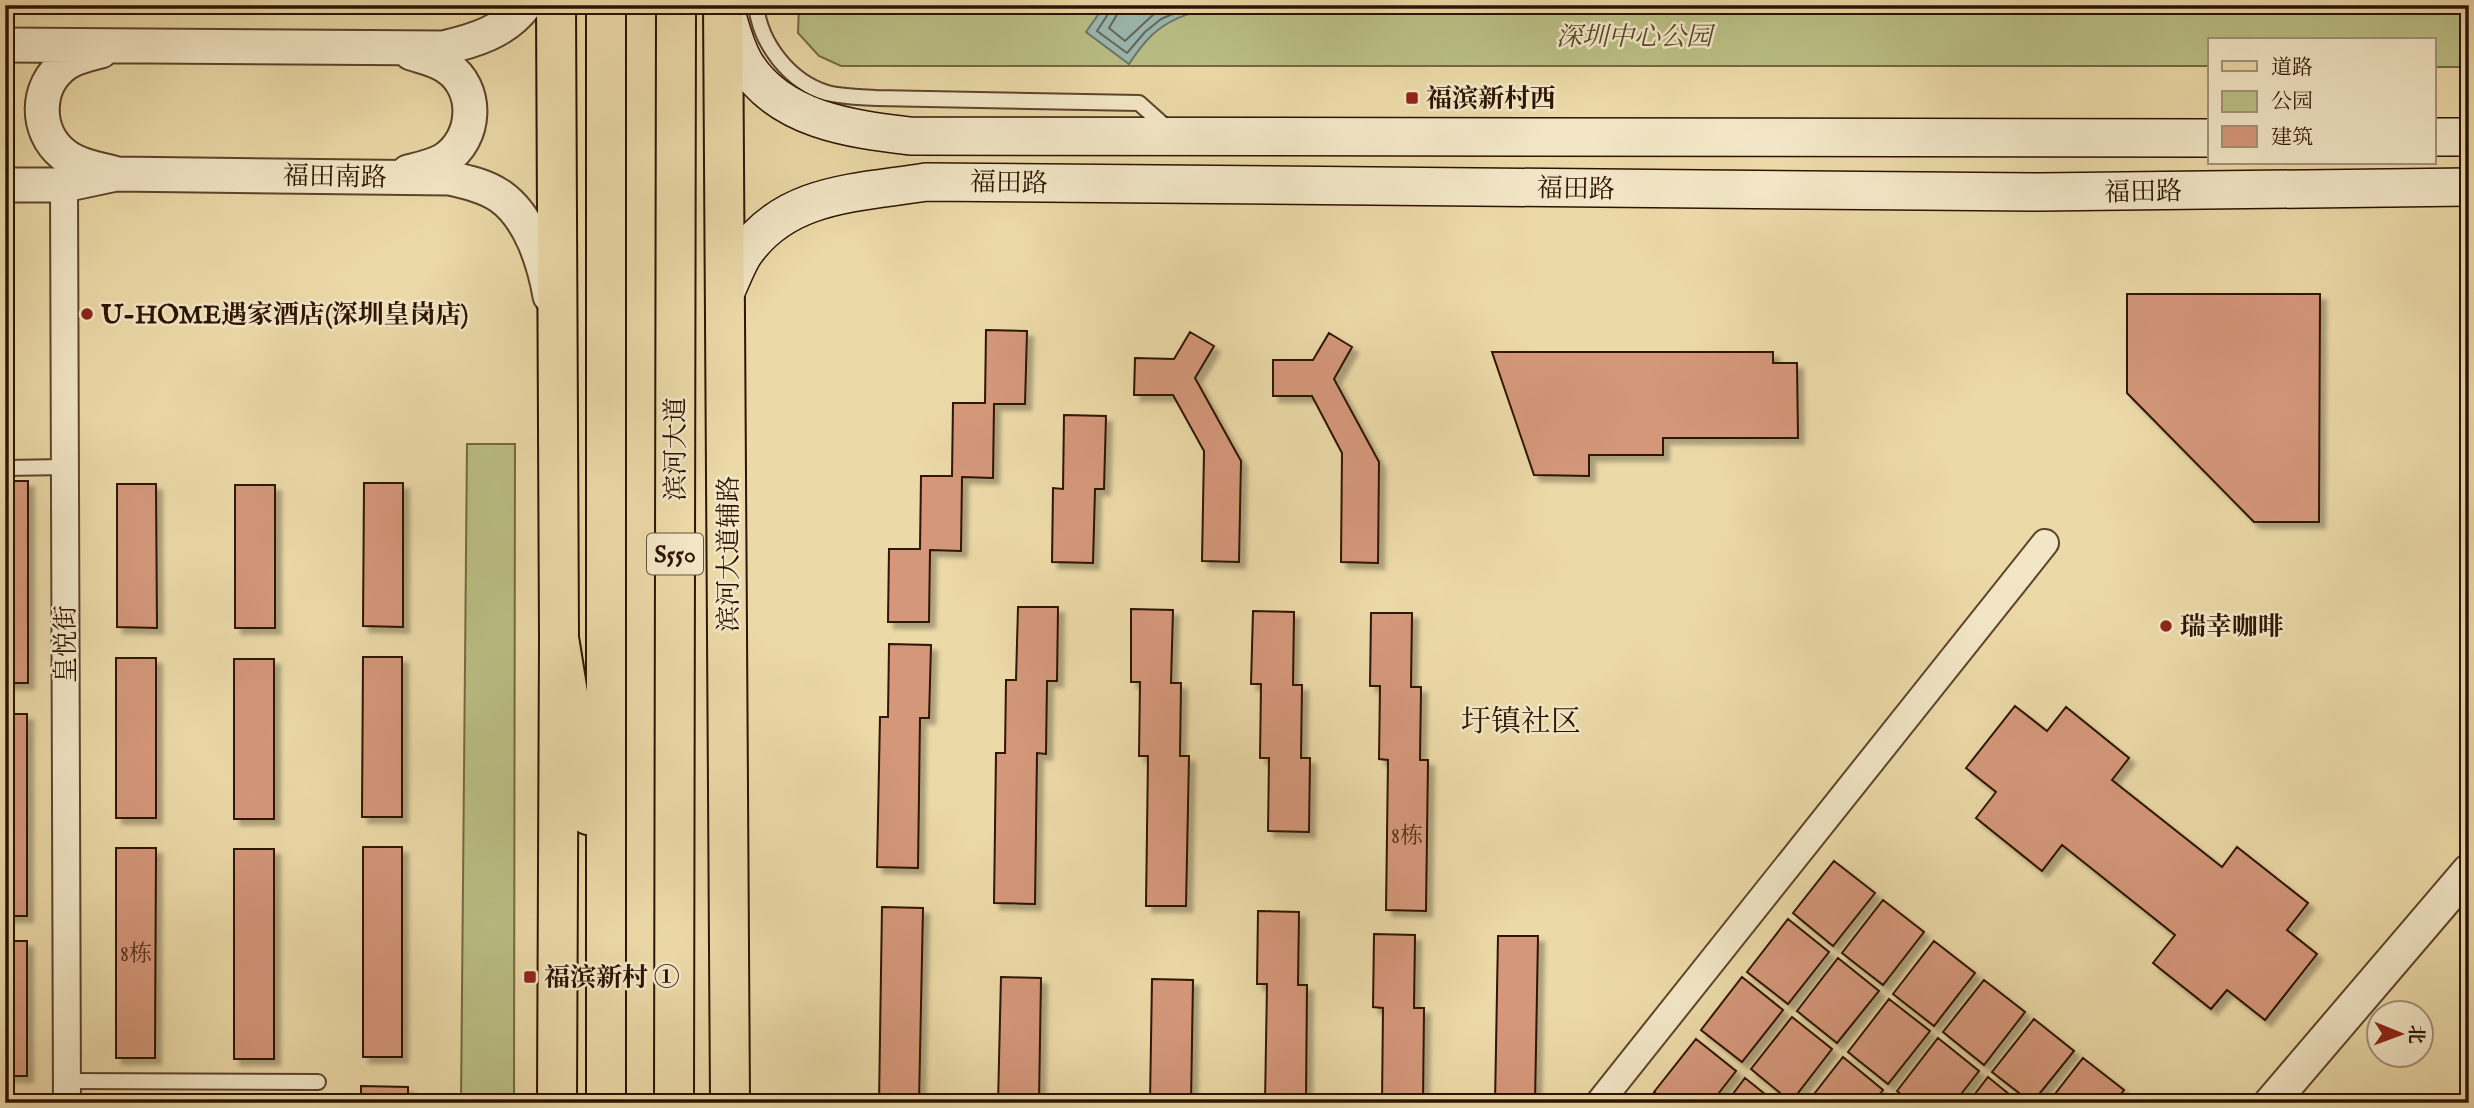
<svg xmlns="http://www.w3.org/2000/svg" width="2474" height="1108" font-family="'IM FELL English','Noto Serif SC',serif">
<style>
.park{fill:#babf85;stroke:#746942;stroke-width:2}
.water{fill:#9bb8b1;stroke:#6f766a;stroke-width:2}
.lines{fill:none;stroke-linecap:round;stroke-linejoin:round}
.shore{stroke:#646658;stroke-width:2}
.building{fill:#d4977a;stroke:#2e1300;stroke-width:2;filter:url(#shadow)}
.service-casing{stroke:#5d442a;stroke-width:18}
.minor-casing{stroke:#5d442a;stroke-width:30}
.tertiary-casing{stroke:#5d442a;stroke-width:37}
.secondary-casing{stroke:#2e1300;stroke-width:40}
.primary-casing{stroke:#2e1300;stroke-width:42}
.trunk-casing{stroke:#2e1300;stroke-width:42}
.service{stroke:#f2e6c6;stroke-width:14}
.minor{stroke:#f2e6c6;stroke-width:26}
.tertiary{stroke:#f2e6c6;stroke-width:33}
.secondary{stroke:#f2e6c6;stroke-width:37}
.primary{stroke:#ebd9a7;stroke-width:38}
.trunk{stroke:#ebd9a7;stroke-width:38}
.poi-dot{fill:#8f2418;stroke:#f2e6c6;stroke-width:2.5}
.labels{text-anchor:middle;stroke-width:5;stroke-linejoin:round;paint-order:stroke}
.number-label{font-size:23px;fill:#58341e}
.shield{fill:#f2e6c6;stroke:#69523b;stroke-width:2}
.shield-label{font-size:24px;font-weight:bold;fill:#2e1300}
.park-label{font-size:26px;font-style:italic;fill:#584728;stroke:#f2e6c6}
.poi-label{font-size:26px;font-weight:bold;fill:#2e1300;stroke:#f2e6c6;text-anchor:start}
.street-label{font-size:26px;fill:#2e1300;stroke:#f2e6c6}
.quarter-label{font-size:30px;fill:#2e1300;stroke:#f2e6c6}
</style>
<defs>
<filter id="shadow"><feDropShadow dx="6" dy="6" stdDeviation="2" flood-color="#0004"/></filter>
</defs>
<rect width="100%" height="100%" fill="#ebd9a7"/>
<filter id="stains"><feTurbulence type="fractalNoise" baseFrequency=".00286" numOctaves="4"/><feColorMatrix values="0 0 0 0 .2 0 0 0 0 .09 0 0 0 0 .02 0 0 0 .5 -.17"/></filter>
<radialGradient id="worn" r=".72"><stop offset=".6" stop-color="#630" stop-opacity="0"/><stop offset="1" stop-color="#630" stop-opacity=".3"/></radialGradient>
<path class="park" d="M 799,5 L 2469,5 L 2469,67 L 2434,67 L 2434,40 L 2210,40 L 2210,66 L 841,66 L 819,56 L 798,33 Z
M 467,444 L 515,444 L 514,1103 L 461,1103 Z"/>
<path class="water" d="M 1105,5 L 1254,5 C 1217,6 1176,10 1149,38 C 1142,45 1135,55 1129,64 L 1086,32 Z"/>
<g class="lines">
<path class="shore" d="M 1110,5 L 1110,11 L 1097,31 L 1127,53 L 1145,32 L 1161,19 L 1194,5
M 1119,5 L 1118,13 L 1109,28 L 1125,41 L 1155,13 L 1170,5"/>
</g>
<path class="building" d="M 2127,294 L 2320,294 L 2319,522 L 2254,522 L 2127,393 Z
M 986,330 L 1027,331 L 1025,404 L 994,404 L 993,478 L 962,477 L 961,551 L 930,550 L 929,622 L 888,622 L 889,549 L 920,549 L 921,476 L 952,476 L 953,403 L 985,403 Z
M 1190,332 L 1214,346 L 1195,378 L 1241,461 L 1239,562 L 1202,561 L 1204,451 L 1173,395 L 1134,395 L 1135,358 L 1174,359 Z
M 1329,333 L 1352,347 L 1334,379 L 1379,462 L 1378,563 L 1341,562 L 1342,453 L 1312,396 L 1273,396 L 1273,360 L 1313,360 Z
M 1492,352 L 1773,352 L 1773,363 L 1797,363 L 1798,438 L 1663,438 L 1663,455 L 1589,455 L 1589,476 L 1534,475 Z
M 1064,415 L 1106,416 L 1104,489 L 1095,489 L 1093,563 L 1052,562 L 1053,488 L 1063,489 Z
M 5,481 L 28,481 L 28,683 L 5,683 Z
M 364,483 L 403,483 L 403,627 L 363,626 Z
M 117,484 L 156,484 L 157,628 L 117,627 Z
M 235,485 L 275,485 L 275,628 L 235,628 Z
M 1018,607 L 1058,607 L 1057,681 L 1047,681 L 1046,754 L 1037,753 L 1035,904 L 994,903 L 996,753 L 1005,753 L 1006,680 L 1016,680 Z
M 1131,609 L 1173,610 L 1171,683 L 1181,683 L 1180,756 L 1189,756 L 1186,906 L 1146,906 L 1148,756 L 1139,756 L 1140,682 L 1131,682 Z
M 1253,611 L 1294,612 L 1293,685 L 1302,685 L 1301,758 L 1310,758 L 1309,832 L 1268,831 L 1269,758 L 1260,758 L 1261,684 L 1251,684 Z
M 1371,613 L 1412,613 L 1411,687 L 1421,687 L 1420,760 L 1428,760 L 1426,911 L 1386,910 L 1388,760 L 1379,759 L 1380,686 L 1370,686 Z
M 889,644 L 931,645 L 929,718 L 920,718 L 918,868 L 877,867 L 880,717 L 888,717 Z
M 363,657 L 402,657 L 402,817 L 362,817 Z
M 116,658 L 156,658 L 156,818 L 116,818 Z
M 234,659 L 274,659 L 274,819 L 234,819 Z
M 2015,706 L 2047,731 L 2066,707 L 2129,758 L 2112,780 L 2222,867 L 2237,847 L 2308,903 L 2287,930 L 2317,954 L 2265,1020 L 2227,990 L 2211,1009 L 2153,963 L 2175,935 L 2062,845 L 2042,871 L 1976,818 L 1996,792 L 1966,768 Z
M 5,714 L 27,714 L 27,916 L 5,916 Z
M 363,847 L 402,847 L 402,1057 L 363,1057 Z
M 116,848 L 156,848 L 155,1058 L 116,1058 Z
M 234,849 L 274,849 L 274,1059 L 234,1059 Z
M 1834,861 L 1875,893 L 1833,946 L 1793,913 Z
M 1883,900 L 1924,932 L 1883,985 L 1842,953 Z
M 882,907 L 923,908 L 919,1103 L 879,1103 Z
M 1258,911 L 1299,912 L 1298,985 L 1307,985 L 1306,1103 L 1265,1103 L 1267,984 L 1257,984 Z
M 1788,919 L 1829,952 L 1788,1004 L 1747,972 Z
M 1374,934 L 1415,935 L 1414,1008 L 1424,1008 L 1423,1103 L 1382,1103 L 1383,1008 L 1373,1007 Z
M 1498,936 L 1538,936 L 1535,1103 L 1495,1103 Z
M 5,941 L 27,941 L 27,1076 L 5,1076 Z
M 1934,941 L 1975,973 L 1934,1026 L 1893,994 Z
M 1838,958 L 1879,991 L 1837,1043 L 1797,1011 Z
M 1001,977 L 1041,978 L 1039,1103 L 998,1103 Z
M 1742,977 L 1783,1010 L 1742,1062 L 1701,1030 Z
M 1152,979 L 1193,980 L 1191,1103 L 1150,1103 Z
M 1984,980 L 2025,1012 L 1984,1065 L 1943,1032 Z
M 1889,999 L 1930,1031 L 1888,1084 L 1848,1052 Z
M 1792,1017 L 1832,1049 L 1791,1102 L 1751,1069 Z
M 2034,1019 L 2074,1051 L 2032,1103 L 1992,1072 Z
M 1938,1038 L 1979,1071 L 1954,1103 L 1912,1103 L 1897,1091 Z
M 1696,1039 L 1736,1071 L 1711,1103 L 1668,1103 L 1654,1092 Z
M 1843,1057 L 1883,1090 L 1873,1103 L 1807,1103 Z
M 2083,1058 L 2124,1090 L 2114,1103 L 2048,1103 Z
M 1988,1077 L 2020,1103 L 1968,1103 Z
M 1745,1078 L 1776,1103 L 1726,1103 Z
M 361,1086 L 408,1087 L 408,1103 L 361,1103 Z"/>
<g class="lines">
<defs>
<path id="service" d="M 756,5 C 760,44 790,82 827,93 C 843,97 859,97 876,98 L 1139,103 L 1168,129
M 5,468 L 65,467
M 67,1081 L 318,1082"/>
<path id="minor" d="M 64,185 L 67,1103
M 1599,1103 L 2045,543"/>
<path id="tertiary" d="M 5,45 L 443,48 C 473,41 505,32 525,5
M 101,51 C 89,54 75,57 65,64 C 35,86 35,131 63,154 C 76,165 97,169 114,173
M 408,172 C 420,169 434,166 444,160 C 477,139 479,88 447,67 C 436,59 423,57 411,53
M 5,185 L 64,185 L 116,174 L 449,178 C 467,182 485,186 500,196 C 530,217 544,262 550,296
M 2271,1103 L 2469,871"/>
<path id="secondary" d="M 726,12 C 731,29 735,46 744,62 C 778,120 851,129 910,136 L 2210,138
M 2434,137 L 2469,137
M 727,289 C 732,278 737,265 743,255 C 785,192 858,193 926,182 L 2040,192 L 2469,187"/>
<path id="primary" d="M 556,5 L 559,638 L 557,1103
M 723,5 L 730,1103"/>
<path id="trunk" d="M 559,638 L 588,815
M 606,1103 L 606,5
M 674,1103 L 676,5"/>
</defs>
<use href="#service" class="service-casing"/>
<use href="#minor" class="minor-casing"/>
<use href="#tertiary" class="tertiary-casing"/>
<use href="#secondary" class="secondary-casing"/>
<use href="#primary" class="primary-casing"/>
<use href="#trunk" class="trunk-casing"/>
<use href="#service" class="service"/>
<use href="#minor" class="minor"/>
<use href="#tertiary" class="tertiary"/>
<use href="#secondary" class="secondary"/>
<use href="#primary" class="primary"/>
<use href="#trunk" class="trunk"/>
</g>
<g class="poi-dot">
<rect x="1405" y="91" width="14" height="14" rx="3.5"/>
<circle cx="87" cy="314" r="7"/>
<circle cx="2166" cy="626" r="7"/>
<rect x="523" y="970" width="14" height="14" rx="3.5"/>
</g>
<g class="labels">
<g class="number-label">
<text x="1407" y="843">8栋</text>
<text x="136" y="961">8栋</text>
</g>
<rect class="shield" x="647" y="533.5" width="56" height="41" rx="5"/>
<g class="shield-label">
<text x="675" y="562">S550</text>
</g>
<g class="park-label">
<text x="1634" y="45">深圳中心公园</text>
</g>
<g class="poi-label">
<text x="1426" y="107">福滨新村西</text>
<text x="101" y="323">U-HOME遇家酒店(深圳皇岗店)</text>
<text x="2180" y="635">瑞幸咖啡</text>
<text x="544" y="986">福滨新村 ①</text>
</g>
<g class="street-label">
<text transform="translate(335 176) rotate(1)" y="9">福田南路</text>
<text transform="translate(1009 182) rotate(1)" y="9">福田路</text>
<text transform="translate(1576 188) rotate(1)" y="9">福田路</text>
<text transform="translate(2143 191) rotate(-1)" y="9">福田路</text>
<text transform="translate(675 449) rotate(-90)" y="9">滨河大道</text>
<text transform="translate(728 554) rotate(-90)" y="9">滨河大道辅路</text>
<text transform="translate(65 644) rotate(-90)" y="9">皇悦街</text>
</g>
<g class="quarter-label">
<text x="1521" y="731">圩镇社区</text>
</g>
</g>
<rect width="2474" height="1108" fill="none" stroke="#ebd9a7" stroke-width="28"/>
<rect x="7" y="7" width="2460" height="1094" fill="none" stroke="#2e1300" stroke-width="3.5"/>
<rect x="14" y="14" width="2446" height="1080" fill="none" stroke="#2e1300" stroke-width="2"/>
<rect x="2208" y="38" width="228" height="126" fill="#f2e6c6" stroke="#a49277" stroke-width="2"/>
<rect x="2222" y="61" width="35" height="10" fill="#ebd9a7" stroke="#a49277" stroke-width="2"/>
<text x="2271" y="74" font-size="21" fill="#2e1300">道路</text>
<rect x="2222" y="91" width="35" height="21" fill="#babf85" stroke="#a49277" stroke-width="2"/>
<text x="2271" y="108" font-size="21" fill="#2e1300">公园</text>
<rect x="2222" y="126" width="35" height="21" fill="#d4977a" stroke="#a49277" stroke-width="2"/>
<text x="2271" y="144" font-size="21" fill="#2e1300">建筑</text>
<g transform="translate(2400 1034) rotate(91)"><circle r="33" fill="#f2e6c6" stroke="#a49277" stroke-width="2"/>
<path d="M0-5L12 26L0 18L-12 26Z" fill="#8f2418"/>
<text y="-10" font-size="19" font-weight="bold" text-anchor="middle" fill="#2e1300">北</text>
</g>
<rect width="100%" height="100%" filter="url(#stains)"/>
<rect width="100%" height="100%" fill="url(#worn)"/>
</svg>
